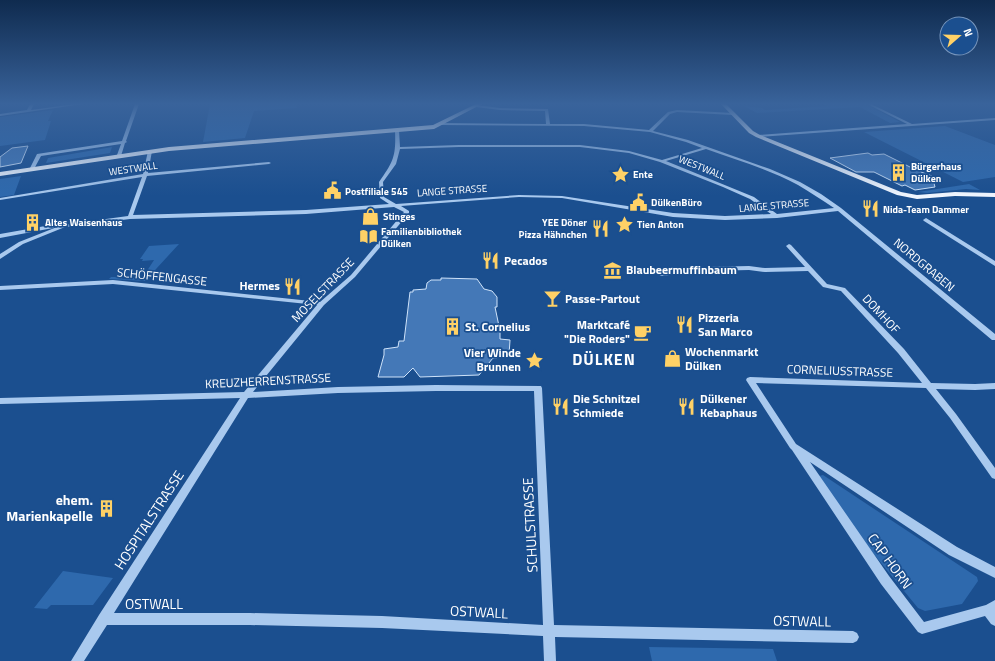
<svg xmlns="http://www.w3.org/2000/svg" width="995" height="661" font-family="'Titillium Web',sans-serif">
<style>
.green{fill:#2e69ad}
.building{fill:#4478b7;stroke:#cfe3fa}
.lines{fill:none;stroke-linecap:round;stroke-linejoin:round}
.minor{fill:#a9c9ee;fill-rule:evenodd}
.major{fill:#f0f6ff;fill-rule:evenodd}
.labels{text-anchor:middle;stroke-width:3.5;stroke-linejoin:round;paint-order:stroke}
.far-poi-label{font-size:10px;font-weight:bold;fill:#fff;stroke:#1b4f8f;text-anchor:start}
.far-street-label{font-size:10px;fill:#fff;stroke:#1b4f8f}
.poi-label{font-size:12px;font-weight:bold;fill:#fff;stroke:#1b4f8f;text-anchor:start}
.street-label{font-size:12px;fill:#fff;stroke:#1b4f8f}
.near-poi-label{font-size:14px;font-weight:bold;fill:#fff;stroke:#1b4f8f;text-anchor:end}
.near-street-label{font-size:14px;fill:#fff;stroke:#1b4f8f}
.district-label{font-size:16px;font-weight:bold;letter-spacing:1px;fill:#fff;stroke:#1b4f8f}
</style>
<rect width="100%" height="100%" fill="#1b4f8f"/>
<path class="green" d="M 210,104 L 296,104 L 297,108 L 254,111 L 245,138 L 203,142 Z
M 824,104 L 866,104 L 900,122 L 890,123 L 860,107 L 757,113 L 744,106 L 762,108 L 765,110 L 827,106 Z
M 53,110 L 48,121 L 51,121 L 45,140 L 0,146 L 0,117 Z
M 945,126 L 995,145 L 995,177 L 963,182 L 864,132 Z
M 112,147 L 110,153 L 46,163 L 48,158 Z
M 21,176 L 14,195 L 0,197 L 0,179 Z
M 969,184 L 980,190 L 966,189 L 927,193 L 918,192 Z
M 179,244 L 145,281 L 109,279 L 111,277 L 123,277 L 122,279 L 143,277 L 154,260 L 142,261 L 143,259 L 140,259 L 149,246 Z
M 823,475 L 977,577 L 978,581 L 962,604 L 925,611 L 918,608 L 863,541 L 819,476 Z
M 63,571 L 113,578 L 93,605 L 51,605 L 47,609 L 34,608 Z
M 649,647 L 773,649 L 777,661 L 652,661 Z"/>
<path class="building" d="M 28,146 L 21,163 L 0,167 L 0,157 L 12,148 Z
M 868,153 L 872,155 L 884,154 L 910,167 L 915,168 L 915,169 L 921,170 L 921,172 L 932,176 L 935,187 L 915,190 L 905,185 L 902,186 L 874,172 L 856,172 L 830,158 Z
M 441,278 L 477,279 L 484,289 L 492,291 L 497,297 L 497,307 L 495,307 L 500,331 L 500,339 L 510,340 L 509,355 L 499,356 L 497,358 L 493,358 L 479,375 L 420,377 L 413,368 L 404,377 L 378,377 L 384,355 L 384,349 L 398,347 L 399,341 L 404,341 L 410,292 L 413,292 L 413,290 L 426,289 L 427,283 L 431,280 L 441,280 Z"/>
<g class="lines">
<path class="minor" d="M 30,104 L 34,104 L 31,110 L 75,104 L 83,104 L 0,116 L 0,114 L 27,110 Z
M 135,104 L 139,104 L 126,141 L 127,142 L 125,143 L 121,156 L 117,155 L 121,144 L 41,156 L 34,169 L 30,168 L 37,154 L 122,141 Z
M 867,104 L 871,104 L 912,124 L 995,118 L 995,120 L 758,137 L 756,136 L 758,135 L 907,124 Z
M 477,105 L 500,108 L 548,109 L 550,124 L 584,124 L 649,130 L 668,112 L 677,110 L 734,113 L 735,114 L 733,115 L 677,112 L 670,114 L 653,131 L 688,140 L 770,169 L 800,182 L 821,194 L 841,208 L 995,334 L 995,340 L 992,340 L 838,211 L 777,218 L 725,220 L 673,217 L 562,198 L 519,197 L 401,206 L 409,211 L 409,213 L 355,277 L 324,305 L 253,392 L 338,387 L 436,385 L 541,386 L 542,388 L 554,625 L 853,631 L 857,633 L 859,637 L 857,641 L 853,643 L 555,637 L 556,661 L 544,661 L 543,636 L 382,628 L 250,625 L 107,625 L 84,661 L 71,661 L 99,615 L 240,398 L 0,404 L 0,398 L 244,392 L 317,305 L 113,284 L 0,290 L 0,286 L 113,280 L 320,302 L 351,275 L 404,212 L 394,207 L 306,214 L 130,219 L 65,227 L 23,244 L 0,259 L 0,254 L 19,242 L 62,225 L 128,216 L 142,177 L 0,200 L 0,198 L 143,174 L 148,151 L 150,150 L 152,151 L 148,173 L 269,162 L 271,163 L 269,164 L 147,176 L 133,215 L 306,210 L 389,204 L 380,198 L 379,182 C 394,161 396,156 395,130 L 397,129 L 399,130 L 400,147 L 459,145 L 580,145 L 629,151 L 662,160 L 702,148 L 686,142 L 650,132 L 584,126 L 442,125 L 440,124 L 442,123 L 546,124 L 545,111 L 500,110 L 476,107 ZM 459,147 L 580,147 L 629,153 L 660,162 L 723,187 L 750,199 L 771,214 L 725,216 L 673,213 L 562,196 L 519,195 L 396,204 L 384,197 L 383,182 L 396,164 L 400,149 ZM 706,149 C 736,160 769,169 798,185 C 810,192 822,200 834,208 L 777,214 L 754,197 L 666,161 ZM 436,391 L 534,391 L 543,625 L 382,616 L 250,613 L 114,613 L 248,398 L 338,393 Z
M 926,218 L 995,261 L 995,266 L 924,221 L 923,220 Z
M 51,225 L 54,227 L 53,228 L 0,238 L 0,234 Z
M 789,244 L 791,245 L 827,284 L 845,288 L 904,349 L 931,383 L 975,384 L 995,383 L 995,389 L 975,390 L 936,389 L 956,414 L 995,468 L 995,479 L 992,478 L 950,418 L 926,388 L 756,383 L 796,444 L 957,547 L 995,567 L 995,578 L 949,555 L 810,462 L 889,576 L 924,622 L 986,605 L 995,600 L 995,626 L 991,624 L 985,616 L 922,634 L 918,632 L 881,584 L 792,450 L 790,448 L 746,380 L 747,378 L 750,377 L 922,383 L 898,353 L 841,291 L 823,287 L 808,271 L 765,272 L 749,270 L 707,271 L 661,276 L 658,274 L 661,272 L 707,267 L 749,266 L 765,268 L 805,267 L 786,246 Z"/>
<path class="major" d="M 476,104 L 482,104 L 434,129 L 169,151 L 0,176 L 0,172 L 169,147 L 433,125 Z
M 721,104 L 726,104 L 753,131 L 760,135 L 901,192 L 917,195 L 955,192 L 995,193 L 995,197 L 955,196 L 917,199 L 897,195 L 756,137 L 749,133 Z"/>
</g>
<linearGradient id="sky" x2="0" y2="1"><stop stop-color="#0f2b4f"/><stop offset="0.53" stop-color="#39639b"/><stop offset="1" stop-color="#39639b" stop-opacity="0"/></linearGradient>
<rect width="995" height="196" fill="url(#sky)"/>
<defs>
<symbol id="building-bare" viewBox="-9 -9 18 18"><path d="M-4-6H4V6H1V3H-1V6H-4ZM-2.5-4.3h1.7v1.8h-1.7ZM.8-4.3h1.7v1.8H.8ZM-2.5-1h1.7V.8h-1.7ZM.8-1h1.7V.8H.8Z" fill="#ffd166" stroke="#1b4f8f" stroke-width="2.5" paint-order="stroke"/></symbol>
<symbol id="sight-bare" viewBox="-9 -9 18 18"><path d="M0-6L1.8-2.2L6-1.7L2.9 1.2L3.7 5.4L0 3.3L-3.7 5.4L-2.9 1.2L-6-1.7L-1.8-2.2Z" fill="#ffd166" stroke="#1b4f8f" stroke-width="2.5" paint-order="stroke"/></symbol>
<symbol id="civic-bare" viewBox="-9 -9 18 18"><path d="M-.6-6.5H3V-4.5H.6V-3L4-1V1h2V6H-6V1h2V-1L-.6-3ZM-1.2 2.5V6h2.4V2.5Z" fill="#ffd166" stroke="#1b4f8f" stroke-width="2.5" paint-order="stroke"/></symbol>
<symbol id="restaurant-bare" viewBox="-9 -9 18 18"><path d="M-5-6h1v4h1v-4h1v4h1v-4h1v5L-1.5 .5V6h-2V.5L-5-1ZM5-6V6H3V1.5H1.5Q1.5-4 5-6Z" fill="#ffd166" stroke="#1b4f8f" stroke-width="2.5" paint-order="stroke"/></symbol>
<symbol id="shop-bare" viewBox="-9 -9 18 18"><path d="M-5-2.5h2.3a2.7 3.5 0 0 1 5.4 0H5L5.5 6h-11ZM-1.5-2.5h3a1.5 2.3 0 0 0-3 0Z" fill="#ffd166" stroke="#1b4f8f" stroke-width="2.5" paint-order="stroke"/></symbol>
<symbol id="library-bare" viewBox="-9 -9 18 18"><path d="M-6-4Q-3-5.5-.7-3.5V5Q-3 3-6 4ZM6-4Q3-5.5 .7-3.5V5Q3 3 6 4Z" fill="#ffd166" stroke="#1b4f8f" stroke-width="2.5" paint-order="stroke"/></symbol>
<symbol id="museum-bare" viewBox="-9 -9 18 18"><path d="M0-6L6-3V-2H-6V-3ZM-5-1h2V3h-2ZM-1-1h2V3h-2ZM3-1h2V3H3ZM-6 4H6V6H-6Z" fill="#ffd166" stroke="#1b4f8f" stroke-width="2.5" paint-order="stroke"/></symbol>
<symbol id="bar-bare" viewBox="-9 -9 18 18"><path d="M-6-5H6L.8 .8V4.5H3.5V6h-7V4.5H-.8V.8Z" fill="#ffd166" stroke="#1b4f8f" stroke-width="2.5" paint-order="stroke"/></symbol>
<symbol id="cafe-bare" viewBox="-9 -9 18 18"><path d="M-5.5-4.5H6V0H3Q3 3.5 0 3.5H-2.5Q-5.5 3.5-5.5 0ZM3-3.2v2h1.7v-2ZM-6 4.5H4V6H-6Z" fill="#ffd166" stroke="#1b4f8f" stroke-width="2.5" paint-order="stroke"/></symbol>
</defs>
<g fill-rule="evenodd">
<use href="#building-bare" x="886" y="160" width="25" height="25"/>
<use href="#sight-bare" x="608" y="162" width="25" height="25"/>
<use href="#civic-bare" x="320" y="178" width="25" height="25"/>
<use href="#civic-bare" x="626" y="190" width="25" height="25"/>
<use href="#restaurant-bare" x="858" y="196" width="25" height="25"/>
<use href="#shop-bare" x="358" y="204" width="25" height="25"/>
<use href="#building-bare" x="20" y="210" width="25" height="25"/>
<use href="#sight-bare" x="612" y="212" width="25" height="25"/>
<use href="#restaurant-bare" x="588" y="216" width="25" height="25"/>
<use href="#library-bare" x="356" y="224" width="25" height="25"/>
<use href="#restaurant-bare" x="478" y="248" width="25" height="25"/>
<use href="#museum-bare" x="600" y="258" width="25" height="25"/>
<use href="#restaurant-bare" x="280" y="274" width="25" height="25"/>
<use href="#bar-bare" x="540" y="286" width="25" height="25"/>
<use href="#restaurant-bare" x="672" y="312" width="25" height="25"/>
<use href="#building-bare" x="440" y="314" width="25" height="25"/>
<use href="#cafe-bare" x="630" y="320" width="25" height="25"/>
<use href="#shop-bare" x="660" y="346" width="25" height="25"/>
<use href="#sight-bare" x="522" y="348" width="25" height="25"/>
<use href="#restaurant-bare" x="548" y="394" width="25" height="25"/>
<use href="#restaurant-bare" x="674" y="394" width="25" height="25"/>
<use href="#building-bare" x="94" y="496" width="25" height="25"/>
</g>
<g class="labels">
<g class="far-poi-label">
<text x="911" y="170">Bürgerhaus<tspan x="911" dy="12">Dülken</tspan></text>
<text x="633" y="178">Ente</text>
<text x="345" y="195">Postfiliale 545</text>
<text x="651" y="206">DülkenBüro</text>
<text x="883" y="213">Nida-Team Dammer</text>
<text x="383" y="220">Stinges</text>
<text x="45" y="226">Altes Waisenhaus</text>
<text x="587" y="226" text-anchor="end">YEE Döner<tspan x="587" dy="12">Pizza Hähnchen</tspan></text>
<text x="637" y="228">Tien Anton</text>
<text x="381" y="235">Familienbibliothek<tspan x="381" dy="12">Dülken</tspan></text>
</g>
<g class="far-street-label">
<text transform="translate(702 167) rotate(22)" y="4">WESTWALL</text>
<text transform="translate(133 168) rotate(-8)" y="4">WESTWALL</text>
<text transform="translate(452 190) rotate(-4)" y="4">LANGE STRASSE</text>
<text transform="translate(774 205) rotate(-5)" y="4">LANGE STRASSE</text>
</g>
<g class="poi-label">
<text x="504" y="265">Pecados</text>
<text x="626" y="274">Blaubeermuffinbaum</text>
<text x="280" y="290" text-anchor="end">Hermes</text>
<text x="565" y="303">Passe-Partout</text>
<text x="698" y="322">Pizzeria<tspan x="698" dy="14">San Marco</tspan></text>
<text x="630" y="329" text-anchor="end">Marktcafé<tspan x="630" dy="14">"Die Roders"</tspan></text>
<text x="465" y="331">St. Cornelius</text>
<text x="685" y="356">Wochenmarkt<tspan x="685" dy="14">Dülken</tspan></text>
<text x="521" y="357" text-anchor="end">Vier Winde<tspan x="521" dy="14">Brunnen</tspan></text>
<text x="573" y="403">Die Schnitzel<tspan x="573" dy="14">Schmiede</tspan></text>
<text x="700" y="403">Dülkener<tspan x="700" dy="14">Kebaphaus</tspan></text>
</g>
<g class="street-label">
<text transform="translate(924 265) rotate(40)" y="4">NORDGRABEN</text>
<text transform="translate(162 277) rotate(6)" y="4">SCHÖFFENGASSE</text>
<text transform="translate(323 290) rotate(-46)" y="4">MOSELSTRASSE</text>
<text transform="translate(881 314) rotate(47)" y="4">DOMHOF</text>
<text transform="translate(840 371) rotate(2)" y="4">CORNELIUSSTRASSE</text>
<text transform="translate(268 381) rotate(-3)" y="4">KREUZHERRENSTRASSE</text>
</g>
<g class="near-poi-label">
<text x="93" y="505">ehem.<tspan x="93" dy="16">Marienkapelle</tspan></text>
</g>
<g class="near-street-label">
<text transform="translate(149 520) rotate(-57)" y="5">HOSPITALSTRASSE</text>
<text transform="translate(530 525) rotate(-93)" y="5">SCHULSTRASSE</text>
<text transform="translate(890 561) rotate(54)" y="5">CAP HORN</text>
<text x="154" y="609">OSTWALL</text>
<text transform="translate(479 612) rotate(3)" y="5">OSTWALL</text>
<text transform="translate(802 621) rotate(1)" y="5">OSTWALL</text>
</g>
<g class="district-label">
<text x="604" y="365">DÜLKEN</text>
</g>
</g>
<g transform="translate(959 36) rotate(70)"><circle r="19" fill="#1b4f8f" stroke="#7695bc"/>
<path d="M0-3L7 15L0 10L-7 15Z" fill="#ffd166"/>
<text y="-6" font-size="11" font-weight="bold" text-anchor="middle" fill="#ffffff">N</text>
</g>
</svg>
